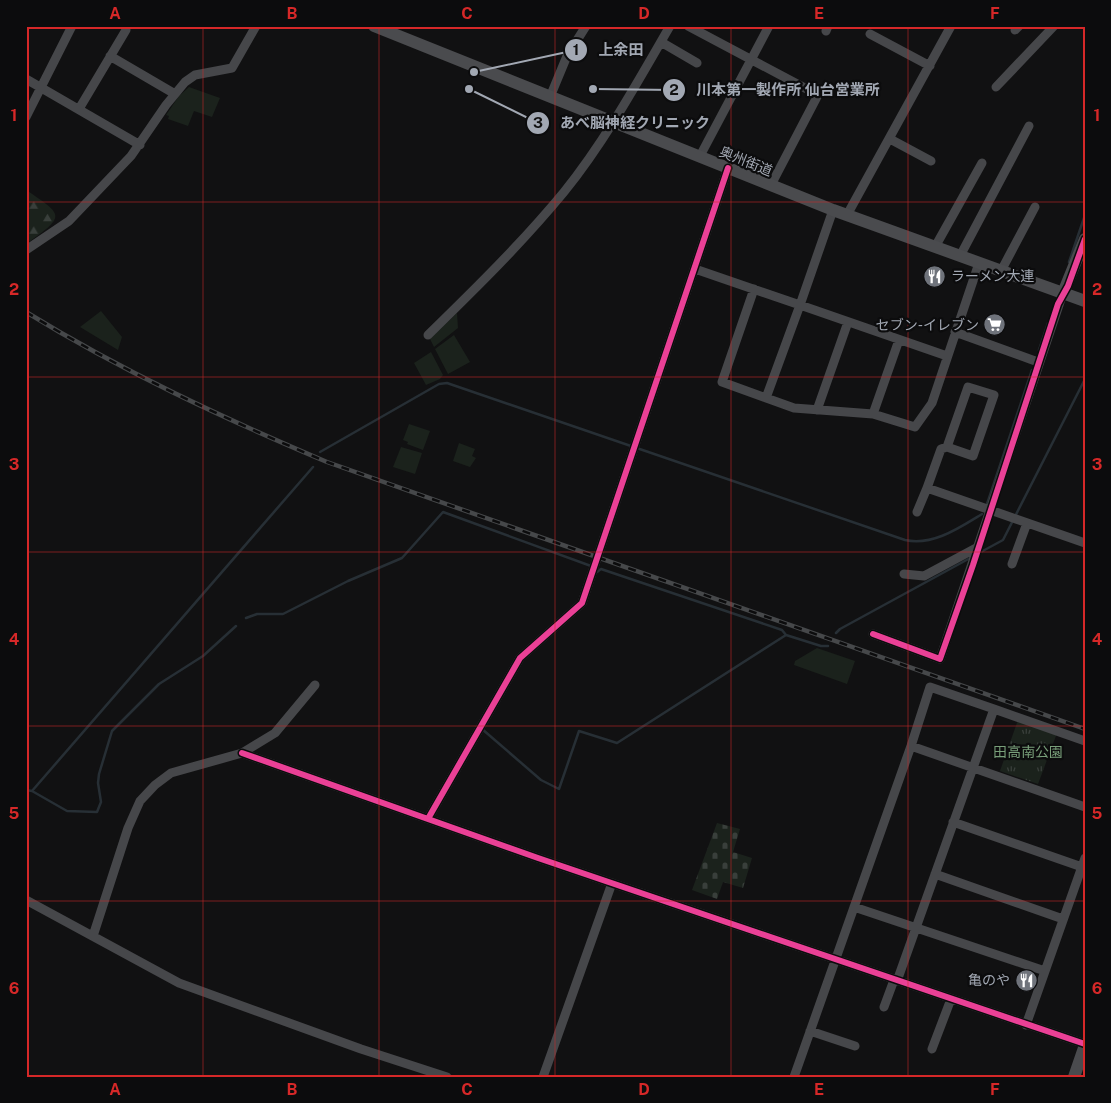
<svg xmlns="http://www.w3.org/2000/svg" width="1111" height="1103" font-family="'Public Sans','Noto Sans JP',sans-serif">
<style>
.grass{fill:#1b221c}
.forest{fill:url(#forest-firs)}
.cemetery{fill:url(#cemetery-stones)}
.park{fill:url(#park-tufts)}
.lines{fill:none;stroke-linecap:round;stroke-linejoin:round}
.stream{stroke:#272f35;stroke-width:2.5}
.street{stroke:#46474a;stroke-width:9}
.secondary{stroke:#4a4b4e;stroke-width:12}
.rail-casing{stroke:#46484a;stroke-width:4.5}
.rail{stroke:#0c0c0d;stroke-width:2.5;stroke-dasharray:8;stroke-linecap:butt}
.cycleway-casing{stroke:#0c0c0d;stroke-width:9}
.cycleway{stroke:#ea4096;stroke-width:6}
.grid{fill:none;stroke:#d62828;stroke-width:1;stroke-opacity:0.55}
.labels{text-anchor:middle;stroke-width:4.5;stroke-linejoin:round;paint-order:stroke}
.street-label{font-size:14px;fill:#a2a8b3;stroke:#0c0c0d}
.poi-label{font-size:14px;fill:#a2a8b3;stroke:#0c0c0d;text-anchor:end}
.park-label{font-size:14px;fill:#789e79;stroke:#0c0c0d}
.leader{fill:none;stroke:#a2a8b3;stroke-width:2}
.callout-dot{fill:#a2a8b3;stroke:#0c0c0d;stroke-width:2}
.mark-label{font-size:15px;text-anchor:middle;font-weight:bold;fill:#111}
.callout-label{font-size:15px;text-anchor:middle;font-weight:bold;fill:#a2a8b3;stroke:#0c0c0d;stroke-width:4.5;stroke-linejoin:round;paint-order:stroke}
.neatline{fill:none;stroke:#d62828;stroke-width:2}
.grid-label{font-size:16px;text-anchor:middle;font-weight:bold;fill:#d62828}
</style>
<defs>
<pattern id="forest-firs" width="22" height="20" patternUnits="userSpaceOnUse" patternTransform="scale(1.25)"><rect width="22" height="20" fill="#1b221c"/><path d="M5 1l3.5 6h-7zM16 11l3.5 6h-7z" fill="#393f3b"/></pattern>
<pattern id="cemetery-stones" width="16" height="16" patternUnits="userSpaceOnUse" patternTransform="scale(1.25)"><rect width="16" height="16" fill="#1b221c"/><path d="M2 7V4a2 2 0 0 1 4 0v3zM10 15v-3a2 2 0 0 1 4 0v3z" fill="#393f3b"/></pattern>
<pattern id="park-tufts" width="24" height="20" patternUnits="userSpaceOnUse" patternTransform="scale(1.25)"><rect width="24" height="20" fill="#1b221c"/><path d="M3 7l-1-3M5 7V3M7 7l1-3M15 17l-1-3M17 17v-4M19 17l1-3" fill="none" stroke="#393f3b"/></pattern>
</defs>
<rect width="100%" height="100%" fill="#111112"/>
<path class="grass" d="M 189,87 L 220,98 L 212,117 L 194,111 L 188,126 L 168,119 L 169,116 L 166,115 L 179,96 Z
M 101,311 L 122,337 L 118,350 L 80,327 Z
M 457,313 L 458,328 L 434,347 L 430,339 Z
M 454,335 L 470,362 L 448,374 L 435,349 Z
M 431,352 L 443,375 L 440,379 L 426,385 L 414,363 Z
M 409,424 L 430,431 L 423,450 L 407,444 L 408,442 L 403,440 Z
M 459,443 L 475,449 L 472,456 L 476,458 L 470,467 L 453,461 Z
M 401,447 L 422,453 L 415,474 L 393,467 Z
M 817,648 L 855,661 L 847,684 L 794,665 L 795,661 Z"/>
<path class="forest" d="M 26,190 C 65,216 65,216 26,244 Z"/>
<path class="cemetery" d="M 717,823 L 740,829 L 733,852 L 752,858 L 743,888 L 723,882 L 717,899 L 692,890 Z"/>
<path class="park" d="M 1018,720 L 1057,733 L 1038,784 L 1000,771 Z"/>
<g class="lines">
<path class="stream" d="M 1069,262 L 1085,215
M 1039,350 L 1048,323
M 320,452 L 439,384 L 447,383 L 905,540 C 933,546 959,528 982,514
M 987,504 L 1032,370
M 979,553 L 1003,540 L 1085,379
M 597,572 L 601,569 L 782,630 L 786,635
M 246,618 L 257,614 L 283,614 L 348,581 L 402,558 L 443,512 L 591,566
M 836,633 L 840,629 L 972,557
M 482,729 L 541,780 L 559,789 L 579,731 L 617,743 L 786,635 L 821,646 L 828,646
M 26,790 L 32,791 L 313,467
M 32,791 L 67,811 L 97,812 L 101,802 L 98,783 L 99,774 L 112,731 L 159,684 L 203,656 L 236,626"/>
<path class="street" d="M 688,26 L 818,95 L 771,185
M 1015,30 L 1019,26
M 826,31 L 828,26
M 870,34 L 930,66
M 661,42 L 697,63
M 110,56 L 175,94
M 26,79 L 140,145
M 996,87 L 1054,26
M 550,97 L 567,56 L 586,26
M 79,109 L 126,30
M 26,117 L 72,26
M 890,139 L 931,161
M 700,156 L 769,26
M 847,215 L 951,26
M 935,247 L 982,163
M 26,250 L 69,221 L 131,156 L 166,105 L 185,82 L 195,75 L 232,68 L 256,26
M 960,256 L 1029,126
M 695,269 L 800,305 L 833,210
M 1001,271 L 1035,207
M 754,289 L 722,382 L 794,408 L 873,414 L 915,427 L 932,403 L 979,263
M 955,332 L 1038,362
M 428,335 C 475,289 522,243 564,192 C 605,141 637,83 670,26
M 766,398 L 800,305 L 947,356
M 817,410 L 848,322
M 873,414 L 899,340
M 947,447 L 973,456 L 994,395 L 968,387 L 947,447 L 941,449 L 927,488 L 1085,543
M 917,512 L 927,488
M 1012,564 L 1027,523
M 904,574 L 924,576 L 978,547
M 873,634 L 940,659 L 1063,293
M 911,746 L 1085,807
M 242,753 L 538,858 L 1085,1044
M 429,817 L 520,658 L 582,603 L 728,168
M 953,822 L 1082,867
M 935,874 L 1063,919
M 26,900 L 179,983 L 361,1049 L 447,1077
M 854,907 L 1045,971
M 93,936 L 128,828 L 140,801 L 155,785 L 171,773 L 242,753 L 275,733 L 315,685
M 897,981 L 994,709 L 1085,741
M 884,1007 L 894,980
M 1026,1025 L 1085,858
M 810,1031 L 855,1046
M 932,1049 L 951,999
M 543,1077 L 612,883
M 794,1077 L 911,746 L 930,687 L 994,709"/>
<path class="secondary" d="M 374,26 L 833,210 L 1085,301
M 1063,293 L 1085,239
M 1074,1077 L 1085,1045"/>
<defs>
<path id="rail" d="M 26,312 C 122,371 223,418 327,462 L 1085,729"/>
</defs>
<use href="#rail" class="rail-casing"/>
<use href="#rail" class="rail"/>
<defs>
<path id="cycleway" d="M 873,634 L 940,659 L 973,565 L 1058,304 L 1068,286 L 1085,239
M 242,753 L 538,858 L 1085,1044
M 429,817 L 520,658 L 582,603 L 728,168"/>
</defs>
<use href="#cycleway" class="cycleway-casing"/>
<use href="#cycleway" class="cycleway"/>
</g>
<path class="grid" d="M 203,26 L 203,1077M 379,26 L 379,1077M 555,26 L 555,1077M 731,26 L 731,1077M 908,26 L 908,1077M 26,202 L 1085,202M 26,377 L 1085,377M 26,552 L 1085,552M 26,726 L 1085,726M 26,901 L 1085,901"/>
<defs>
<symbol id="restaurant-disc" viewBox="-11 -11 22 22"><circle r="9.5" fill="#6f737b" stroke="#0c0c0d"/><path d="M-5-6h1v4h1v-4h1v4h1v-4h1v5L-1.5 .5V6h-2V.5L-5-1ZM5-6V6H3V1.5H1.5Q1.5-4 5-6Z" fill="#fff"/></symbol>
<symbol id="supermarket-disc" viewBox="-11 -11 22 22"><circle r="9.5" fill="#6f737b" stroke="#0c0c0d"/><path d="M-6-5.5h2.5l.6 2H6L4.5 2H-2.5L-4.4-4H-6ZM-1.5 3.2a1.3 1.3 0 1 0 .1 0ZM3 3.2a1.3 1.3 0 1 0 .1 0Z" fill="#fff"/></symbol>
</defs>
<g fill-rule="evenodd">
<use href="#restaurant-disc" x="922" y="264" width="25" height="25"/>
<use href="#supermarket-disc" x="982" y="312" width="25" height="25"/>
<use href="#restaurant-disc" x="1014" y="968" width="25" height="25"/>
</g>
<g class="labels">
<g class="street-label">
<text transform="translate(746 161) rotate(22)" y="5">奥州街道</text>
</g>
<g class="poi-label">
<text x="951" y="281" text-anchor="start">ラーメン大連</text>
<text x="979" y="330">セブン-イレブン</text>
<text x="1010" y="985">亀のや</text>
</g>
<g class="park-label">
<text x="1028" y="757">田高南公園</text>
</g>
</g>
<path class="leader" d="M474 72L576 50M593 89L674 90M469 89L538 123"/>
<g class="callout-dot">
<circle cx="474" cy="72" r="5"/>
<circle cx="593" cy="89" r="5"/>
<circle cx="469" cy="89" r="5"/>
<circle cx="576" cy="50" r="12"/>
<circle cx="674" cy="90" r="12"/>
<circle cx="538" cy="123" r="12"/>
</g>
<g class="mark-label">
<text x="576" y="55">1</text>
<text x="674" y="95">2</text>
<text x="538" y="128">3</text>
</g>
<g class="callout-label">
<text x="621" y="55">上余田</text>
<text x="788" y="95">川本第一製作所 仙台営業所</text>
<text x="635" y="128">あべ脳神経クリニック</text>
</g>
<rect width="1111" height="1103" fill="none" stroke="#0c0c0d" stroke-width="55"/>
<rect x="28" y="28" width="1056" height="1048" class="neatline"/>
<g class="grid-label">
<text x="115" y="19">A</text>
<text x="292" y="19">B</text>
<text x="467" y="19">C</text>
<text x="644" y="19">D</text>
<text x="819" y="19">E</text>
<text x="995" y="19">F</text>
<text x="14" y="121">1</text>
<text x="1097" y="121">1</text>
<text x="14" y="295">2</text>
<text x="1097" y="295">2</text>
<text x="14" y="470">3</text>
<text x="1097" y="470">3</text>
<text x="14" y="645">4</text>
<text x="1097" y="645">4</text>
<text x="14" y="819">5</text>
<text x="1097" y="819">5</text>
<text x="14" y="994">6</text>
<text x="1097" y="994">6</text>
<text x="115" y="1095">A</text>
<text x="292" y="1095">B</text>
<text x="467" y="1095">C</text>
<text x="644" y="1095">D</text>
<text x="819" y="1095">E</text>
<text x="995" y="1095">F</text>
</g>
</svg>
